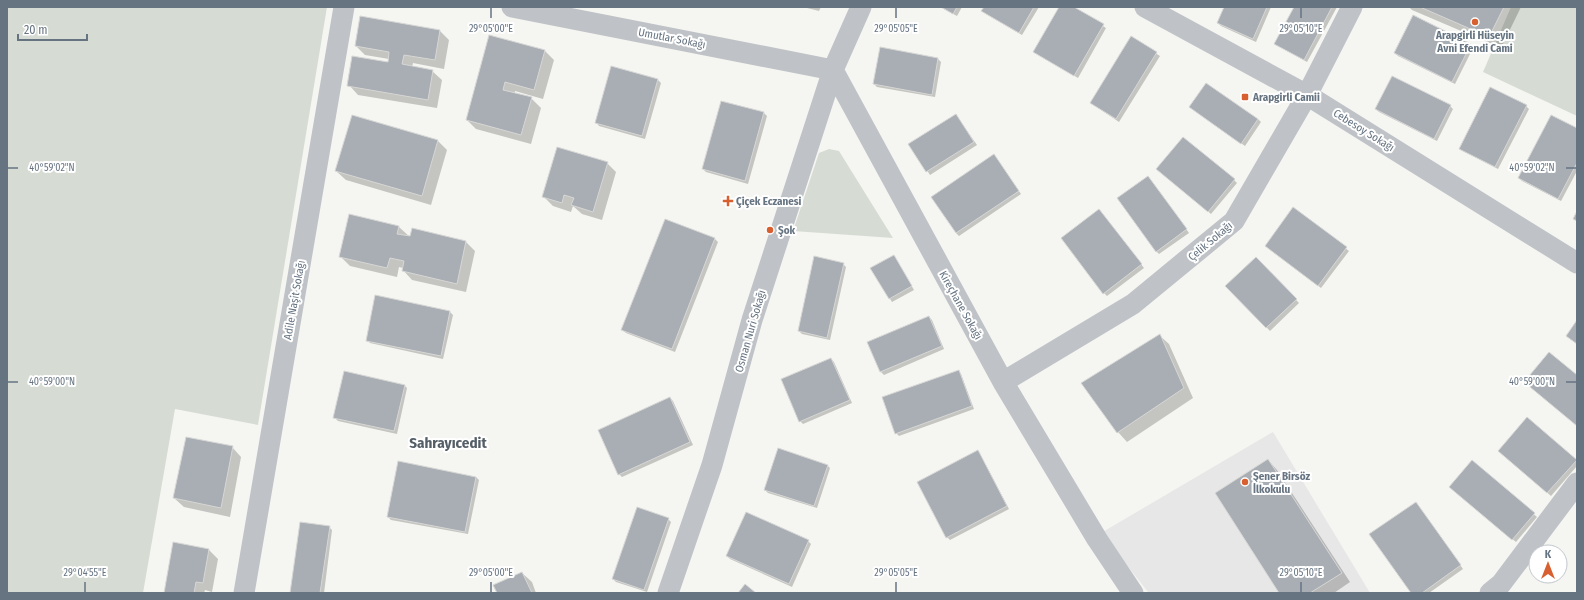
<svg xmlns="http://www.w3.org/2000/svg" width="1584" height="600" font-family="'Fira Sans Condensed',sans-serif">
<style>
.built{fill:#e6e7e6}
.green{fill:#d6dcd4}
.shadow{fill:#0003}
.building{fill:#a8aeb4;stroke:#d7d7d5}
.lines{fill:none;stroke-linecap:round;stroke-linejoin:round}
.minor{stroke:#bfc2c6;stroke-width:21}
.ticks{fill:none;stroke:#667482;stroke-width:1.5}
.poi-dot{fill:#d86030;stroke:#fff;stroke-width:1.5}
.labels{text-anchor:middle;stroke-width:4;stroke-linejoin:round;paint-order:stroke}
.poi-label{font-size:11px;font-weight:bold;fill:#667482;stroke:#fff;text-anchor:start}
.street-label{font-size:11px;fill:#667482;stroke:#fff}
.district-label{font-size:15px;font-weight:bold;fill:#545e67;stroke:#fff}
.ticks-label{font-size:10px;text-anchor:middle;fill:#667482;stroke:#fff;stroke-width:4;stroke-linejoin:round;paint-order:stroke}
</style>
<rect width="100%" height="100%" fill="#f5f6f2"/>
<path class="built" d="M 1273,432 L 1370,593 L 1149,593 L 1101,533 Z"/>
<path class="green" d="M 7,7 L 327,7 L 258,425 L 175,409 L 143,593 L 7,593 Z
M 1511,7 L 1577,7 L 1577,116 L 1483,72 Z
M 829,149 L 839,151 L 893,238 L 793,231 L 819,153 Z"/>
<path class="shadow" d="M 803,7 L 821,7 L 819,11 Z
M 940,7 L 962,7 L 957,16 Z
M 985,7 L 1039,7 L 1022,35 L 986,14 Z
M 1061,7 L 1072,7 L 1106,28 L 1078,78 L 1034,52 Z
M 1225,7 L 1271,7 L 1256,42 L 1221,26 L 1218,23 Z
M 1295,7 L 1337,7 L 1307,62 L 1275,44 Z
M 1409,7 L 1521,7 L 1501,48 L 1412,10 Z
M 440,31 L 449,40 L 444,69 L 413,63 L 412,67 L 432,71 L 442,80 L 437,108 L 358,95 L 349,85 L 389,64 L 389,59 L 365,55 L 356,46 Z
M 490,36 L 545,51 L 554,60 L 543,99 L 515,91 L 514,94 L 531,98 L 541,108 L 531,144 L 476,129 L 467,120 Z
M 1131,38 L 1160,56 L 1119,122 L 1091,103 Z
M 1470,45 L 1473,48 L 1455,84 L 1398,56 L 1395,53 Z
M 881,48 L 938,59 L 941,62 L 935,97 L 877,87 L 874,84 Z
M 658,80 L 661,83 L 645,139 L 599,126 L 596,122 Z
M 722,102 L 764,113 L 767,116 L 748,184 L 706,172 L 703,169 Z
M 1450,106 L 1453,109 L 1437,141 L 1379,112 L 1376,109 Z
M 1526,106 L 1529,109 L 1498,169 L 1463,151 L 1460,148 Z
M 1190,107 L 1258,119 L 1261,122 L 1245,146 Z
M 956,115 L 977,145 L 930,175 L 910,144 Z
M 1577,129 L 1577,171 L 1561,201 L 1522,181 L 1519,178 Z
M 438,141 L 447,150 L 431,205 L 346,180 L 336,171 Z
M 994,155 L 1021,194 L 959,236 L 956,233 Z
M 607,163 L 616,172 L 602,220 L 582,214 L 573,206 L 571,212 L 553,206 L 543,196 Z
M 1161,172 L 1234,180 L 1237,183 L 1211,214 Z
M 1148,177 L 1189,233 L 1159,254 L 1156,251 Z
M 1294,209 L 1349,251 L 1321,288 L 1269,249 Z
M 1102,213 L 1144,268 L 1107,296 L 1104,293 Z
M 666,220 L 715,239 L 718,242 L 675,352 L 626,333 L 623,330 Z
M 399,227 L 411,238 L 413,229 L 466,242 L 475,251 L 466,292 L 412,280 L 403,270 L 403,268 L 399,267 L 397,277 L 350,266 L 340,256 Z
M 894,256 L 914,290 L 892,302 L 872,269 Z
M 1256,258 L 1299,303 L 1270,331 L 1227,286 Z
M 843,264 L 846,267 L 830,340 L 802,334 L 799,331 Z
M 450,312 L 453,315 L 443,359 L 370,343 L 367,340 Z
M 929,317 L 932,320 L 944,349 L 884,375 L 881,372 Z
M 1159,335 L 1169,344 L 1193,398 L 1127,442 L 1118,432 L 1083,383 Z
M 831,359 L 834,362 L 852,403 L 803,424 L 800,421 Z
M 958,371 L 961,374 L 974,409 L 899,436 L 896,433 Z
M 404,385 L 407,388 L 397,434 L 338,421 L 335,418 Z
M 670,398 L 673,401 L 693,445 L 622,477 L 619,474 Z
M 232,447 L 241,457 L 230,517 L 184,507 L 174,498 Z
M 977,451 L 980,454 L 1009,509 L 950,540 L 947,537 Z
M 1502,454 L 1576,461 L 1577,466 L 1551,496 Z
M 1268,460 L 1277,470 L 1350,582 L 1334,593 L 1281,593 Z
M 1472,461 L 1537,517 L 1516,542 L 1453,490 Z
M 827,465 L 830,468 L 817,508 L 768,493 L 765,490 Z
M 476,477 L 479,480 L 468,534 L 391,520 L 388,517 Z
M 1418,506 L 1463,569 L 1429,593 L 1412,593 Z
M 668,519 L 671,522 L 647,592 L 616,582 L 613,579 Z
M 329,527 L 332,530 L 324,593 L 291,593 Z
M 808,541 L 811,544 L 792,587 L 730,559 L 727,556 Z
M 209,550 L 218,559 L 212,592 L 205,590 L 204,593 L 165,593 Z
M 522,573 L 532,582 L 536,593 L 498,593 Z"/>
<path class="building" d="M 941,7 L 957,7 L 953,14 Z
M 984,7 L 1034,7 L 1019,33 L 981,11 Z
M 1059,7 L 1074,7 L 1104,24 L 1074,76 L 1033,52 Z
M 1224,7 L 1267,7 L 1253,39 L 1217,23 Z
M 1294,7 L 1332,7 L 1304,60 L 1274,44 Z
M 1420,7 L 1504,7 L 1489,37 Z
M 1413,15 L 1471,44 L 1452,82 L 1394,53 Z
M 360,16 L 440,30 L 435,60 L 404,55 L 402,64 L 433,70 L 428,100 L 347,86 L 352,56 L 388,62 L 389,52 L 355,46 Z
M 489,35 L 545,50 L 534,90 L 505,82 L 503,90 L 532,97 L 521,135 L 466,120 Z
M 1131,36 L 1157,52 L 1116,119 L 1090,103 Z
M 880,47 L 938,58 L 932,95 L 873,84 Z
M 611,66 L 658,79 L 642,136 L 595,123 Z
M 1392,76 L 1451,105 L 1434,139 L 1375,109 Z
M 1206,83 L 1258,119 L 1241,144 L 1189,107 Z
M 1490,87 L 1527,105 L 1495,167 L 1459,149 Z
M 721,101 L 764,112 L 745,181 L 702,169 Z
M 956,114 L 974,142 L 926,172 L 908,144 Z
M 352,115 L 438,140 L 422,196 L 335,171 Z
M 1551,115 L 1577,128 L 1577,163 L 1558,199 L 1518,178 Z
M 1183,137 L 1235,179 L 1208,212 L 1156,169 Z
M 557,147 L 608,162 L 593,212 L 571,205 L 574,198 L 564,195 L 562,203 L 542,197 Z
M 994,154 L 1019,191 L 956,233 L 931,197 Z
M 1148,176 L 1187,229 L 1156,252 L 1117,198 Z
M 1293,207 L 1347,247 L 1318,286 L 1265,246 Z
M 1099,209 L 1142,264 L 1103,294 L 1061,238 Z
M 1577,211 L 1577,221 L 1573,219 Z
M 349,214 L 399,226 L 397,234 L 410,236 L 412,228 L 466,241 L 457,284 L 402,271 L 404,261 L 390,258 L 387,268 L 339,257 Z
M 665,219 L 715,238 L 672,349 L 621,330 Z
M 894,255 L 912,286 L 889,299 L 870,268 Z
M 814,256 L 844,263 L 827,338 L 798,331 Z
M 1256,257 L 1297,299 L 1266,328 L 1225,286 Z
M 375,295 L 450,311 L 441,356 L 366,341 Z
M 929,316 L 942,346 L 880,372 L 867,342 Z
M 1577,320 L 1577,344 L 1566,336 Z
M 1160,334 L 1184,388 L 1117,433 L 1081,383 Z
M 1549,352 L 1577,375 L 1577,426 L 1524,382 Z
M 831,358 L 850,400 L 799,422 L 781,379 Z
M 959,370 L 972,406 L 895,434 L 882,397 Z
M 344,371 L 405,385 L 394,431 L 333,418 Z
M 670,397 L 690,442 L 618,475 L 598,430 Z
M 1527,417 L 1577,460 L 1547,493 L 1498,451 Z
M 186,437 L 233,446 L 221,508 L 173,498 Z
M 778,448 L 828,465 L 814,506 L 764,490 Z
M 978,450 L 1007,506 L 946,538 L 917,482 Z
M 1268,459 L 1342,573 L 1310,593 L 1279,593 L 1215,493 Z
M 1472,460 L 1535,513 L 1512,540 L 1449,487 Z
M 398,461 L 476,477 L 465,532 L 387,517 Z
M 1416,502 L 1461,565 L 1422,593 L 1411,593 L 1369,534 Z
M 637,507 L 669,518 L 644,590 L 612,579 Z
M 746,512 L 809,540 L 789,584 L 726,556 Z
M 300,522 L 330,526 L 320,593 L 290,593 Z
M 173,542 L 209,549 L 203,583 L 196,582 L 194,593 L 164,593 Z
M 522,572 L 532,593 L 497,593 L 493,585 Z
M 745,584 L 756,593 L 738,593 Z"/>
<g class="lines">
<path class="minor" d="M 512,7 L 833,70
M 1145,7 L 1307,95 L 1577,263
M 833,70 L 1003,382 L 1097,539 L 1133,593
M 1003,382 L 1133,304 L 1234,221 L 1307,95 L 1352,7
M 244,593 L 344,7
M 668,593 L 712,465 L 752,320 L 833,70 L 861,7
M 1490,593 L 1501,584 L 1577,483"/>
</g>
<path class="ticks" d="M 491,8 L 491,18M 896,8 L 896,18M 1301,8 L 1301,18M 8,168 L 18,168M 1566,168 L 1576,168M 8,382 L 18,382M 1566,382 L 1576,382M 85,582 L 85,592M 491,582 L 491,592M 896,582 L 896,592M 1301,582 L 1301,592"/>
<g class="poi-dot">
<circle cx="1475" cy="22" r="4"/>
<rect x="1241" y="93" width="8" height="8" rx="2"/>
<path d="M726 195h4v4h4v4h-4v4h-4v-4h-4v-4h4z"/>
<circle cx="770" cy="230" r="4"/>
<circle cx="1245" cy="482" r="4"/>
</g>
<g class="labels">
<g class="poi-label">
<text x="1475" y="39" text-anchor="middle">Arapgirli Hüseyin<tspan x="1475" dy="13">Avni Efendi Cami</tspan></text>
<text x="1253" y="101">Arapgirli Camii</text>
<text x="736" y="205">Çiçek Eczanesi</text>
<text x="778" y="234">Şok</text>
<text x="1253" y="480">Şener Birsöz<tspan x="1253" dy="13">İlkokulu</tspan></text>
</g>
<g class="street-label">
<text transform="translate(672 38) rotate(11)" y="4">Umutlar Sokağı</text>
<text transform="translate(1364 130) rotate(32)" y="4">Cebesoy Sokağı</text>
<text transform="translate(1210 241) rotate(-40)" y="4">Çelik Sokağı</text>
<text transform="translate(294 300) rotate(-80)" y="4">Adile Naşit Sokağı</text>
<text transform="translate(961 305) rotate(61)" y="4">Kireçhane Sokağı</text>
<text transform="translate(750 331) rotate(-74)" y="4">Osman Nuri Sokağı</text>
</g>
<g class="district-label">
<text x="448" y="448">Sahrayıcedit</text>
</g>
</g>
<g class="ticks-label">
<text x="491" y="32">29°05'00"E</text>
<text x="896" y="32">29°05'05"E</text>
<text x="1301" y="32">29°05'10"E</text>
<text x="52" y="171">40°59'02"N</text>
<text x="1532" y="171">40°59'02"N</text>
<text x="52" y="385">40°59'00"N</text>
<text x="1532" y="385">40°59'00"N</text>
<text x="85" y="576">29°04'55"E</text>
<text x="491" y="576">29°05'00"E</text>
<text x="896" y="576">29°05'05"E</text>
<text x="1301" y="576">29°05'10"E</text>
</g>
<rect width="1584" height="600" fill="none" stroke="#667482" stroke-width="16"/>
<g transform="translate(1548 564)"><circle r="19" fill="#ffffff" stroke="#c2c7cd"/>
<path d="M0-3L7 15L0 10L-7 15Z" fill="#d86030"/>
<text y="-6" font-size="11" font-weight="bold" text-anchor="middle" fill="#667482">K</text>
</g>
<path d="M18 34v6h69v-6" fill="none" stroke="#667482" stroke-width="2"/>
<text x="24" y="34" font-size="12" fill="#667482" stroke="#ffffff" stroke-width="3" paint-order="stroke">20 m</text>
</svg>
